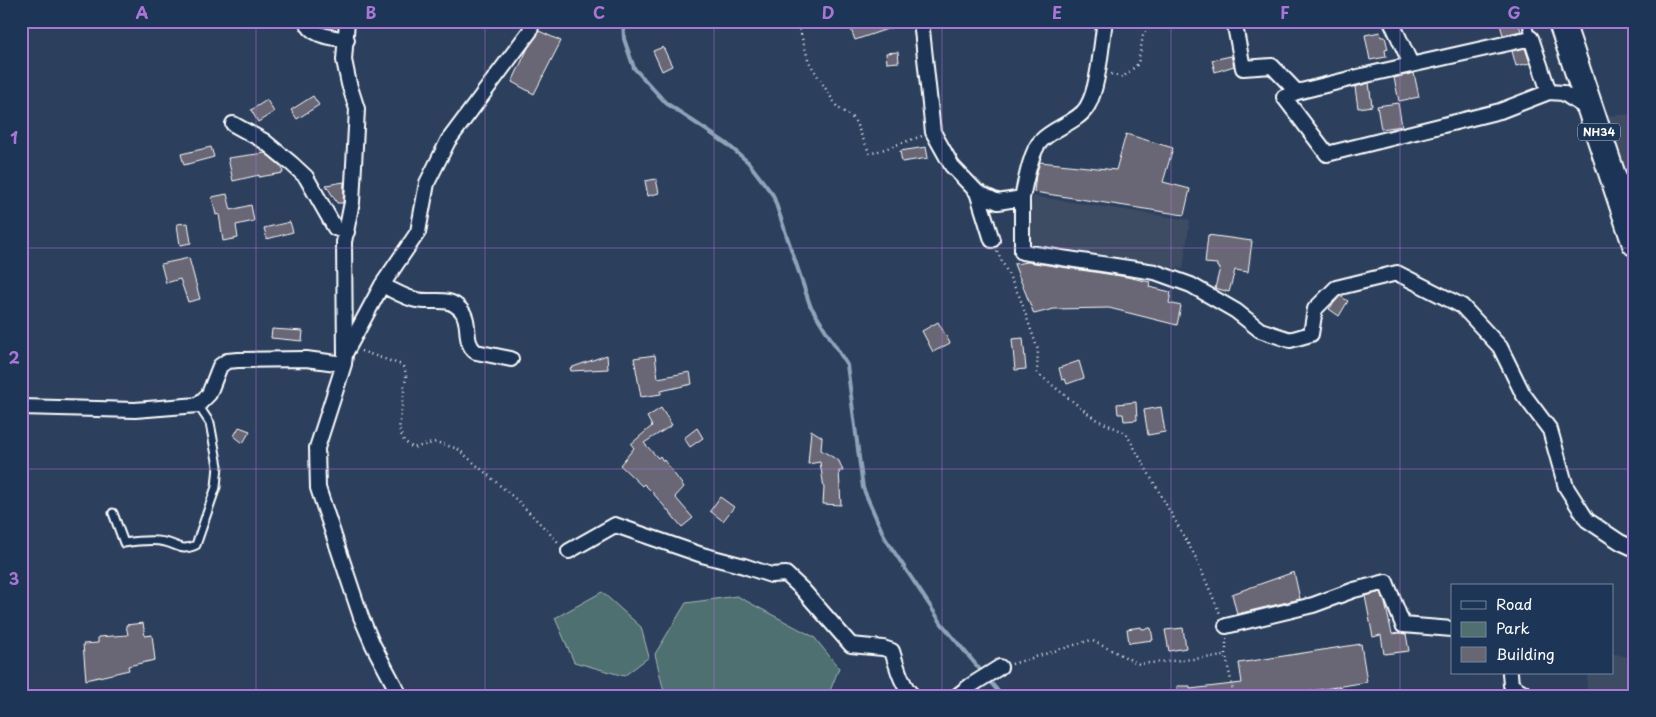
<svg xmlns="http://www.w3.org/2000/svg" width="1656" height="717" font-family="'Playpen Sans',sans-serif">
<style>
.built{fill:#3e4b64}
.green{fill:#507070;stroke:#a8b8b8}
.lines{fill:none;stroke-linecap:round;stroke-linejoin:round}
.stream{stroke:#8fa4b9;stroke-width:4}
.building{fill:#696674;stroke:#fff}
.lane-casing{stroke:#fff;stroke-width:11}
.street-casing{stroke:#fff;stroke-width:18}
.highway-casing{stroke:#fff;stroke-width:29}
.path{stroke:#fff;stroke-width:2.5;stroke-dasharray:1 4;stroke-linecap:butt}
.lane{stroke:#1d3557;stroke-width:7}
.street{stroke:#1d3557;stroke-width:14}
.highway{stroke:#1d3557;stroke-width:25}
.grid{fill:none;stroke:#a976d5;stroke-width:1;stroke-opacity:0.55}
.labels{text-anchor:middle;stroke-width:4;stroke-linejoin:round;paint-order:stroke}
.shield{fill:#1d3557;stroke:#bbc2cd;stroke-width:1}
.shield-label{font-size:11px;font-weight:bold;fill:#fff}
.neatline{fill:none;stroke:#a976d5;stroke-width:2}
.grid-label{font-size:16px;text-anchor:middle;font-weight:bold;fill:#a976d5}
</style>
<rect width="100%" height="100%" fill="#2c3f5d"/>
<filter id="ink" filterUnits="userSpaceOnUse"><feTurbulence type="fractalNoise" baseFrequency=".02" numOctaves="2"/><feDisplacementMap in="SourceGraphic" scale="10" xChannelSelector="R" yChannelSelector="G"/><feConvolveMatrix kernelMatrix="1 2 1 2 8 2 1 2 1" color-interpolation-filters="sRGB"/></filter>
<g filter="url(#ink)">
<path class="built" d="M 1632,114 L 1635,116 L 1635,198 L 1627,199 L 1603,116 Z
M 1033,196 L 1190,220 L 1183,269 L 1025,245 Z
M 1612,653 L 1635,659 L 1635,696 L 1587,696 L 1587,673 L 1612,673 Z"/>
<path class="green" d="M 602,592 L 641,627 L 649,657 L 624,676 L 574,662 L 555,618 Z
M 737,596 L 814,637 L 839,668 L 828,696 L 665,696 L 655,654 L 686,603 Z"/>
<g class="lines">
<path class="stream" d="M 623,21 L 624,39 L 634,68 L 666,103 L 727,144 L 748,162 L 773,195 L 810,305 L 847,365 L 863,488 L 885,538 L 942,624 L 1002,696"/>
</g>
<path class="building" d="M 848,21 L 905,21 L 905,23 L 855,40 Z
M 1499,21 L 1518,21 L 1521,31 L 1503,35 Z
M 539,31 L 561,41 L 534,94 L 512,82 L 528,48 Z
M 1380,32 L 1381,37 L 1385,37 L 1388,49 L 1385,50 L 1386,57 L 1370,60 L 1365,35 Z
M 663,47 L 672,66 L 662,71 L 653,51 Z
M 1525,48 L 1530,63 L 1516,66 L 1512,51 Z
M 898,52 L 899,62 L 887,63 L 886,53 Z
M 1231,56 L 1234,66 L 1215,72 L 1212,60 Z
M 1414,73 L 1419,97 L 1399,101 L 1394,78 Z
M 1369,83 L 1372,106 L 1358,108 L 1355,87 Z
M 313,96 L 319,105 L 297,119 L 291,110 Z
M 267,100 L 274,112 L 258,122 L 251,110 Z
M 1398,103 L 1402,126 L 1381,129 L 1377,106 Z
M 1126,134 L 1173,148 L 1163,182 L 1190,189 L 1184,215 L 1034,192 L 1036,175 L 1040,162 L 1116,170 Z
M 211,147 L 214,157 L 184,165 L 181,154 Z
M 926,147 L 928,158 L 902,162 L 900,151 Z
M 265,153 L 282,167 L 283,173 L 259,177 L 259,175 L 233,181 L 228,158 Z
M 656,179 L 659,193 L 648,196 L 645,181 Z
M 344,182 L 343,203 L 337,203 L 326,185 Z
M 227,194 L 231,210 L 251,205 L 254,221 L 236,225 L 238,238 L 223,241 L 219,214 L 216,215 L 212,197 Z
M 290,222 L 293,232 L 267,239 L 264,228 Z
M 188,223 L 191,243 L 180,245 L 177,224 Z
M 1208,235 L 1252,241 L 1248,272 L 1235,270 L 1229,292 L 1215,288 L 1220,268 L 1217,267 L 1217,264 L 1205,263 Z
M 189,258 L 200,299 L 188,302 L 180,279 L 166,283 L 161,264 Z
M 1028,262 L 1127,277 L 1150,282 L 1149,287 L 1171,292 L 1169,303 L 1181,306 L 1177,325 L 1109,308 L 1054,309 L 1034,314 L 1014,264 Z
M 1340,296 L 1348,301 L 1339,316 L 1329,309 Z
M 938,322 L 950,343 L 933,352 L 922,331 Z
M 272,329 L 303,331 L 302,341 L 271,338 Z
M 1023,338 L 1026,369 L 1015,370 L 1012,339 Z
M 607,355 L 608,369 L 571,371 L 570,368 Z
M 655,355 L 658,378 L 690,372 L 692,384 L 661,391 L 661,394 L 641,397 L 634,358 Z
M 1079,361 L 1084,378 L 1067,384 L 1065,379 L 1062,380 L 1059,368 Z
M 1136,402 L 1137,420 L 1124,421 L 1123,414 L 1118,414 L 1117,404 Z
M 1161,407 L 1165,432 L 1148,435 L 1144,410 Z
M 661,408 L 672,425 L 644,443 L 658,458 L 660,456 L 663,461 L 664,460 L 684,487 L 675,497 L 693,518 L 682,527 L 652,492 L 644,484 L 642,486 L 620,465 L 634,448 L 631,444 L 652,426 L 647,417 Z
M 239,427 L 250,431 L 243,443 L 234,436 Z
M 697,428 L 703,438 L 690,447 L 684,438 Z
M 811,430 L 822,437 L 821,450 L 839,461 L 843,471 L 839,471 L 841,505 L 823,504 L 824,488 L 820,462 L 808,464 Z
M 720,497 L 734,507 L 723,521 L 710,511 Z
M 1294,572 L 1300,599 L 1237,614 L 1232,594 Z
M 1381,592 L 1385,603 L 1392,634 L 1400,633 L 1406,634 L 1409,651 L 1384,654 L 1381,635 L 1373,637 L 1365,596 Z
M 143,623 L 145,636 L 152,635 L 155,660 L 128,666 L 129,670 L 86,680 L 83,644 L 98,643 L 98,637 L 128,635 L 126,625 Z
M 1141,627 L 1142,629 L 1151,628 L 1153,640 L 1129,643 L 1127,629 Z
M 1183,628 L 1186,648 L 1169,651 L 1165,630 Z
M 1361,644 L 1367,682 L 1281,696 L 1177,696 L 1177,686 L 1190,686 L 1190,689 L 1242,683 L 1239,663 Z"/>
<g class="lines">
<defs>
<path id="lane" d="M 1526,21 L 1531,38
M 113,513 L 124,543 C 137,541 152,539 165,542 C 179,545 180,552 196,545 L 216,487 L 218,466 L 210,423 L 198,405"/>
<path id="street" d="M 306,21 C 312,37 332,37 347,40
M 347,21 L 344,60 L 349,84 L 357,109 L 352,202 L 344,242 L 345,355 L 344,364 L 317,448 L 318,488 L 361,617 L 373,645 L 400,696
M 921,21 L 933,132 L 952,166 L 977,192 L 992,240
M 1234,21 L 1243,68 L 1272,66 L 1297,92 L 1284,97 L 1327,154 L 1500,111 L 1549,92
M 1391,21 L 1411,64
M 1297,92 L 1366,75 L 1531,38 L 1549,92 L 1563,93 L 1589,110
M 233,124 L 264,141 L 292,164 L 306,177 L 335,228 L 347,232
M 977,192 L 998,202 L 1022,198 L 1022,252 L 1155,272 L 1191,285 L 1236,311 L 1260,330 L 1290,340 L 1311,334 L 1315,309 L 1336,288 L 1397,273 L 1462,306 L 1500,347 L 1523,394 L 1550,430 L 1566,487 L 1587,520 L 1620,542 L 1635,549
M 1022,198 C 1025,184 1031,150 1041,141 C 1053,128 1078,122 1087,107 C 1099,87 1101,45 1105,21
M 382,285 C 393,290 405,298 417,300 C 433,304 448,295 461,310 C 472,322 462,342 476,352 L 511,359
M 346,352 L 382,285 L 418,232 L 427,183 L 448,141 L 530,31 L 532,21
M 21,407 L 135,410 L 198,405 L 209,394 L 220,366 L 227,361 L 238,360 L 306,359 L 344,364
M 569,551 L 615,525 L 702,555 L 744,566 L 771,575 L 786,574 L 802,589 L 851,645 L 883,648 L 892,651 C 897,666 901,685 913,696
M 1226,626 L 1313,605 L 1354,590 L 1386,582 L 1403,625 L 1452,629
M 1510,673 L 1511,685 L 1529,696
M 957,696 L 970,686 L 1000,667"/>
<path id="highway" d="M 1561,21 L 1635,243"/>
</defs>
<use href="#lane" class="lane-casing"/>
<use href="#street" class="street-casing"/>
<use href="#highway" class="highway-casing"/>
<path class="path" d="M 794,21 L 799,28 L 809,62 L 837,107 L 854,119 L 870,154 L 922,136
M 1111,74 L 1123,77 L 1138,64 L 1143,36 L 1150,26 L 1161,21
M 997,251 L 1020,298 L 1038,350 L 1037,373 L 1095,419 L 1126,433 L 1195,556 L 1221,616
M 361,351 L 402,365 L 405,370 L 406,376 L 399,429 L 404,441 L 413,448 L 436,442 L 458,449 L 519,502 L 560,544
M 1226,638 L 1226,656 L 1234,696
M 1012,664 L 1091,640 L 1139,664 L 1226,656"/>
<use href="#lane" class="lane"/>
<use href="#street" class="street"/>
<use href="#highway" class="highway"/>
</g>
</g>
<path class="grid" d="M 256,21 L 256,696M 485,21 L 485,696M 714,21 L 714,696M 942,21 L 942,696M 1171,21 L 1171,696M 1400,21 L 1400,696M 21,248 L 1635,248M 21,469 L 1635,469"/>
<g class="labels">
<rect class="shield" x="1578" y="123.5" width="42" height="17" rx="4"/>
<g class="shield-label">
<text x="1599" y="136">NH34</text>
</g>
</g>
<rect width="1656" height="717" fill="none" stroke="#1d3557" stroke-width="55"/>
<rect x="1451" y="584" width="162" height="90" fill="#1d3557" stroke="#77869a"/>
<rect x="1461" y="601" width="25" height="8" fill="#1d3557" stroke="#77869a"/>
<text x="1496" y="610" font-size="15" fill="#ffffff">Road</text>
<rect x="1461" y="622" width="25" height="15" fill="#507070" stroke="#77869a"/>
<text x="1496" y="634" font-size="15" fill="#ffffff">Park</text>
<rect x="1461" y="647" width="25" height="15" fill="#696674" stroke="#77869a"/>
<text x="1496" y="660" font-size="15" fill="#ffffff">Building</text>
<rect x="28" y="28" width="1600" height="662" class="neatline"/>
<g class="grid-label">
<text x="142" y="19">A</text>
<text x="371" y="19">B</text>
<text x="599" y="19">C</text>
<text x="828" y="19">D</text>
<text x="1057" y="19">E</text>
<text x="1285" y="19">F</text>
<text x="1514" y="19">G</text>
<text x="14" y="144">1</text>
<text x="14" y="364">2</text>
<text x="14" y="585">3</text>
</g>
</svg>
